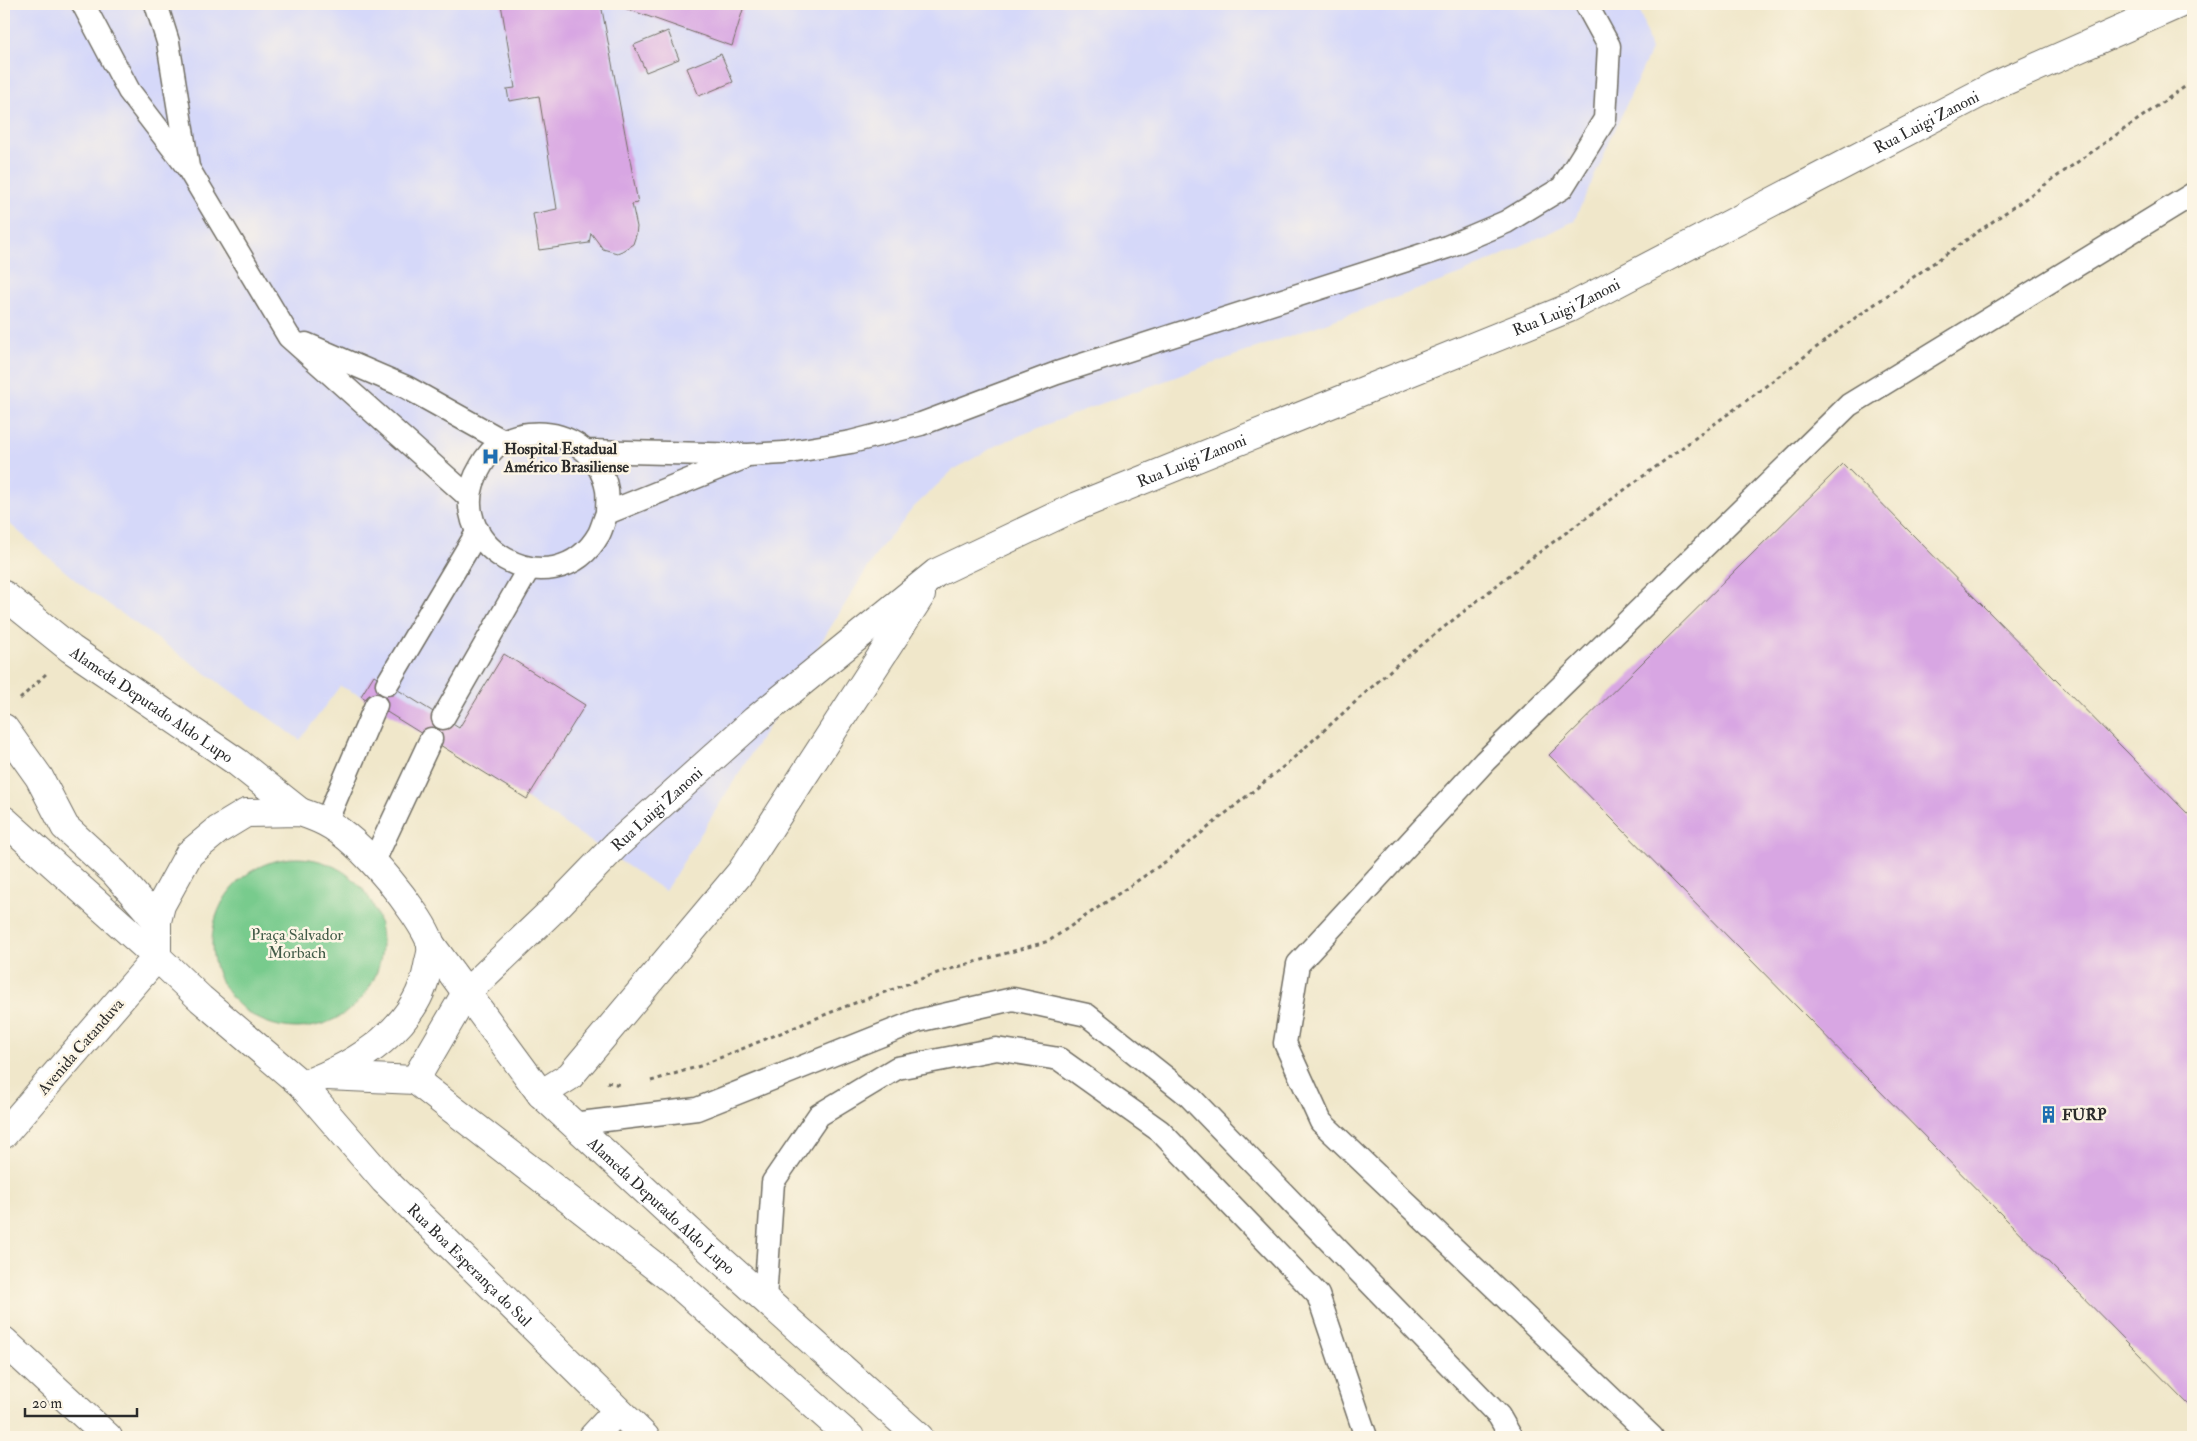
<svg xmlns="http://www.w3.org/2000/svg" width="2197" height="1441" font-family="'IM FELL Double Pica',serif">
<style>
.built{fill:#d5d8f9}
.green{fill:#78cb8d;stroke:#527b5c}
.building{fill:#d8a6e3}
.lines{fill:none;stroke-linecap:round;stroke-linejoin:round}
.service-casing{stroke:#706d63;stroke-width:25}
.minor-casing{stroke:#706d63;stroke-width:30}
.tertiary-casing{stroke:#706d63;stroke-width:30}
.secondary-casing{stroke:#706d63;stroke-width:30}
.path{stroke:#706d63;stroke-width:3;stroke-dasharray:4 4;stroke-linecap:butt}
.service{stroke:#fff;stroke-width:22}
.minor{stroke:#fff;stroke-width:28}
.tertiary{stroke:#fff;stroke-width:28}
.secondary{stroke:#fff;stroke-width:28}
.labels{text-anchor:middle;stroke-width:5;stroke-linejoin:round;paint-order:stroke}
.street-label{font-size:16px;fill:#2b2b2b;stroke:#fcf5e5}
.poi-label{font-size:16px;font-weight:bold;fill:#2b2b2b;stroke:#fcf5e5;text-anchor:start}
.park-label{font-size:16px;fill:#425b48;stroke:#fcf5e5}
</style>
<rect width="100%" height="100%" fill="#fcf5e5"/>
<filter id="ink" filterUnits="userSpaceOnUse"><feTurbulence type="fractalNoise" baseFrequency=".02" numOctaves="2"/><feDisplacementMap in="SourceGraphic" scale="10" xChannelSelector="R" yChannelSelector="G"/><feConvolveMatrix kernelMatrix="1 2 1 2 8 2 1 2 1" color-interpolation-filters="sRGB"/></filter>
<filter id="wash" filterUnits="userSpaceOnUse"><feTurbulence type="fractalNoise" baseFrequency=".0096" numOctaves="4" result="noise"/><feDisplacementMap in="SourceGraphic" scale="20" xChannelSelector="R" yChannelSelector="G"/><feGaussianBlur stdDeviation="1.12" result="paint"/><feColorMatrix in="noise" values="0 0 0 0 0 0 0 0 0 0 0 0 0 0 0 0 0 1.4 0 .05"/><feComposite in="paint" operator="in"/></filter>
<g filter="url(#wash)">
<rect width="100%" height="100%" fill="#f0e7ca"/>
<path class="built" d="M 4,4 L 1638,4 L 1651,50 L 1574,221 L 1464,273 L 1081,411 L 999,444 L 953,470 L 913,508 L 879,550 L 665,891 L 527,799 L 361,696 L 340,686 L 300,740 L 80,584 L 4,519 Z"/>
<path class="green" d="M212 943a85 85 0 1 1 170 0a85 85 0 1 1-170 0Z"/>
<g id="blocks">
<path class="building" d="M 501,4 L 601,4 L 638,203 L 632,204 L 637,227 L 636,235 L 633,244 L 622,251 L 617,253 L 603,249 L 591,233 L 589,243 L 539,250 L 533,214 L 557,209 L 539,96 L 509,101 L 507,89 L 515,88 Z
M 613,4 L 737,4 L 744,6 L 732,46 Z
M 668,31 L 679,59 L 646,72 L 634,45 Z
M 721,54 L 733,82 L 699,96 L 687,68 Z
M 1843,464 L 2193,819 L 2193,1409 L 1549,755 Z
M 504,654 L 585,705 L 527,799 L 361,696 L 374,675 L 459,728 Z"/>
</g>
</g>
<g filter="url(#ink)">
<use href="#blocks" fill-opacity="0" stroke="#706d63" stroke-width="1"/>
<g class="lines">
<defs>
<path id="service" d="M 83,4 L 129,91 L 188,168 L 289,337 L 470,498
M 156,4 L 168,42 L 188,167
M 306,344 L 406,387 L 503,441
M 587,451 L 748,455 L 784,453 L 851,442 L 921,424 L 1057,373 L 1447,247 L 1506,222 L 1562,188 L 1605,119 L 1609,46 L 1586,4
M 607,513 C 607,506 608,497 607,490 C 600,452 566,430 529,434 C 506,436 492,446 481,466 C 433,544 554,613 599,534 C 602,528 604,520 607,513 L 741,459
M 387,684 L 478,531
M 443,718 L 529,568
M 326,822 L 376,705
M 374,861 L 431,739
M 572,1124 L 697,1109 L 917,1021 L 1013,999 L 1087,1015 L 1189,1096 L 1499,1416 L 1511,1437
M 765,1299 L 773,1182 L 819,1115 L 897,1068 L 996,1049 L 1059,1059 L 1160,1131 L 1318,1295 L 1366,1437
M 1652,1437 L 1321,1122 L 1285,1043 L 1298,964 L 1485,761 L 1849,405 L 2193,194"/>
<g id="minor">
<path d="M 4,820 L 157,957 L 4,1134"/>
<path id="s1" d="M 415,1080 L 466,993 L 557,906 L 616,845 L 755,720 L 936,573 L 1073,508 L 1569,308 L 1994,86 L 2179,4"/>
<path id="s2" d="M 302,1085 L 384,1180 L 645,1437"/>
<path d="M 541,1094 L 570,1076 L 741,872 L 921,595"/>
<path d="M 4,1341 L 108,1437"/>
</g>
<path id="tertiary" d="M 593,1437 L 617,1411"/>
<g id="secondary">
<path id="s3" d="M 4,595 L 71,649 L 237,762 L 300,812"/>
<path d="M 4,728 L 39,777 L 65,827 L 115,873 L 157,921"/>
<path d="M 300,812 C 309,815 317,818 325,822 C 347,833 373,861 389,880 C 399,892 431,933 431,947 C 432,953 429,960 428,966 C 418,1027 357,1065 302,1085 L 201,999 L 157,957 L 157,921 L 161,905 L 189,854 L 218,830 L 246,813 Z"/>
<path id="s4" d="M 432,946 L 541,1094 L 711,1251 L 919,1437"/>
<path d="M 327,1076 L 415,1080 L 679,1285 L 850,1437"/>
</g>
</defs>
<use href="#service" class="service-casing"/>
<use href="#minor" class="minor-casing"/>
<use href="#tertiary" class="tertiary-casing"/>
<use href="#secondary" class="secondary-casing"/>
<path class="path" d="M 20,699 L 48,672
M 651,1081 L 700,1066 L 844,1007 L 940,972 L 1049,941 L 1168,860 L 1289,762 L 1394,667 L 1526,562 L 1758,392 L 1855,318 L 2193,81
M 607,1082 L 621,1085"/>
<use href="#service" class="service"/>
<use href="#minor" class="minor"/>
<use href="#tertiary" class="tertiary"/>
<use href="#secondary" class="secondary"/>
</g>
</g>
<defs>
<symbol id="hospital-bare" viewBox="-9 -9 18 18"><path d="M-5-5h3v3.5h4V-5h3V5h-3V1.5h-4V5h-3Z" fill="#1f6fb2" stroke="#fcf5e5" stroke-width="2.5" paint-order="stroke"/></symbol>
<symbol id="building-bare" viewBox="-9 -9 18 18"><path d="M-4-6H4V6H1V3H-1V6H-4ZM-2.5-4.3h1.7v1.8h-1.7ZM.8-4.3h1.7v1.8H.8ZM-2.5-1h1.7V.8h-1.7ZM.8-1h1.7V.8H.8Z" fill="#1f6fb2" stroke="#fcf5e5" stroke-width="2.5" paint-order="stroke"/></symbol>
</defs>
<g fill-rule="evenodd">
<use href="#hospital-bare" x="478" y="444" width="25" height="25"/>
<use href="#building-bare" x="2036" y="1102" width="25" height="25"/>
</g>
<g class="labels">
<g class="street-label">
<text dy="6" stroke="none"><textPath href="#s1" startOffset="1821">Rua Luigi Zanoni</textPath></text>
<text dy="6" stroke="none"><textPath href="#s1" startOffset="1416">Rua Luigi Zanoni</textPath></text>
<text dy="6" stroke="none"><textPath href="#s1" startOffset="1011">Rua Luigi Zanoni</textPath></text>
<text dy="6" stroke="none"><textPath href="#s3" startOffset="184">Alameda Deputado Aldo Lupo</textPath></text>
<text dy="6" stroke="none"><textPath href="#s1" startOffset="366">Rua Luigi Zanoni</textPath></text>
<text transform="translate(80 1046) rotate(-49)" y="6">Avenida Catanduva</text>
<text dy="6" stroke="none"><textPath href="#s4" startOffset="348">Alameda Deputado Aldo Lupo</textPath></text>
<text dy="6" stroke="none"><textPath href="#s2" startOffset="246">Rua Boa Esperança do Sul</textPath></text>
</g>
<g class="poi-label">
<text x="504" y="454">Hospital Estadual<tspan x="504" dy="18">Américo Brasiliense</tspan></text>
<text x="2062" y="1120">FURP</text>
</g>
<g class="park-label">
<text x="297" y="940">Praça Salvador<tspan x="297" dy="18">Morbach</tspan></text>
</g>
</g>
<rect width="2197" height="1441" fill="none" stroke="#fcf5e5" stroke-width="20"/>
<path d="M25 1408v8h112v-8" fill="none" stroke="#2b2b2b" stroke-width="2.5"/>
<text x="32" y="1408" font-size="15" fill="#2b2b2b" stroke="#fcf5e5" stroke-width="4" paint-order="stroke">20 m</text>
</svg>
